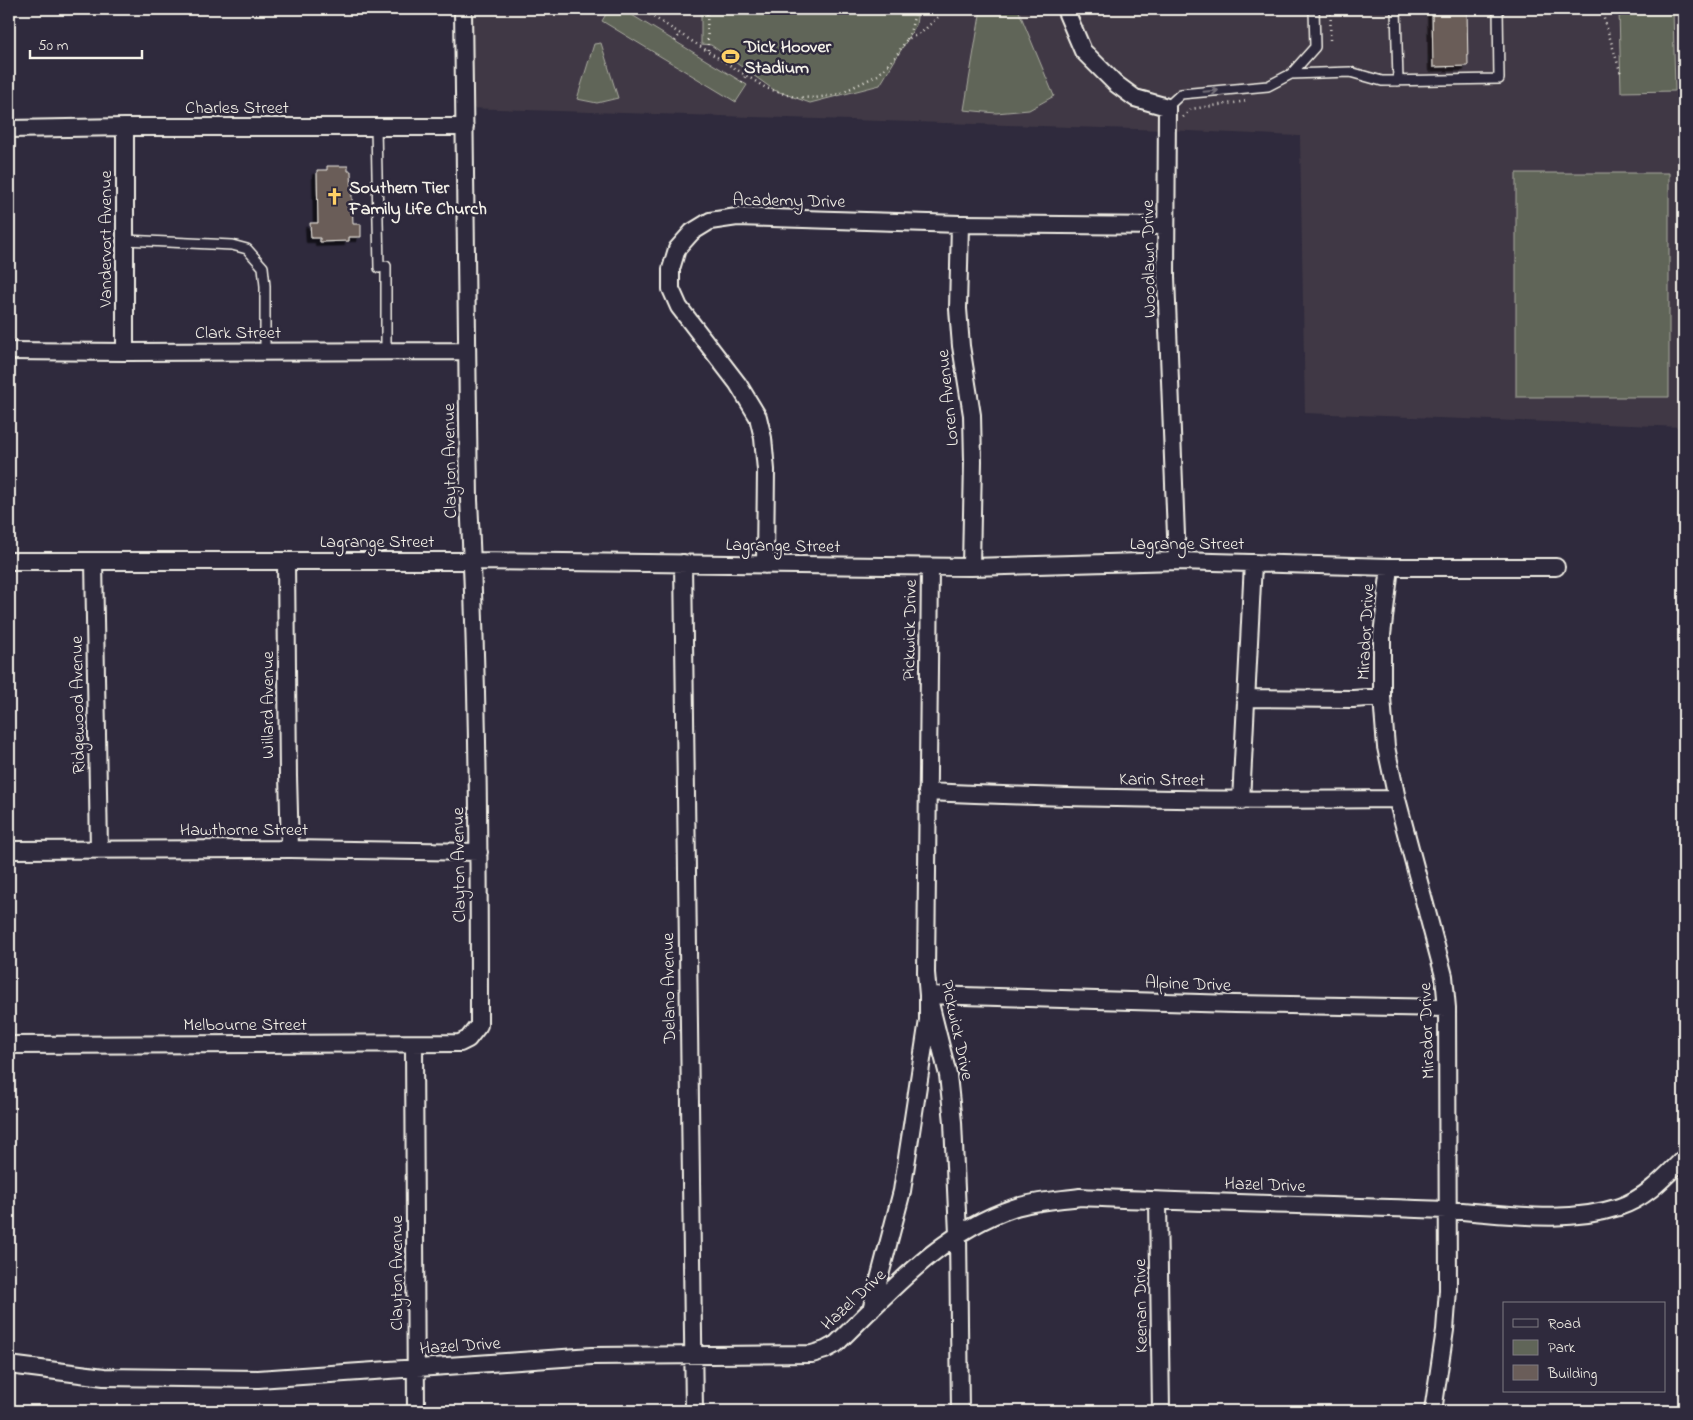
<svg xmlns="http://www.w3.org/2000/svg" width="1693" height="1420" font-family="'Indie Flower',sans-serif">
<style>
.built{fill:#413945}
.green{fill:#606558;stroke:#aaaba0}
.building{fill:#6a5d59;stroke:#f4f1e8;filter:url(#shadow)}
.lines{fill:none;stroke-linecap:round;stroke-linejoin:round}
.service-casing{stroke:#f4f1e8;stroke-width:12}
.minor-casing{stroke:#f4f1e8;stroke-width:20}
.path{stroke:#f4f1e8;stroke-width:2.5;stroke-dasharray:1 4;stroke-linecap:butt}
.service{stroke:#2f2a3d;stroke-width:9}
.minor{stroke:#2f2a3d;stroke-width:16}
.oneway{stroke:#747079}
.labels{text-anchor:middle;stroke-width:5;stroke-linejoin:round;paint-order:stroke}
.poi-label{font-size:18px;font-weight:bold;fill:#f4f1e8;stroke:#2f2a3d;text-anchor:start}
.street-label{font-size:18px;fill:#f4f1e8;stroke:#2f2a3d}
</style>
<defs>
<filter id="shadow"><feDropShadow dx="-4.5" dy="4.5" stdDeviation="0" flood-color="#0009"/></filter>
</defs>
<rect width="100%" height="100%" fill="#2f2a3d"/>
<filter id="ink" filterUnits="userSpaceOnUse"><feTurbulence type="fractalNoise" baseFrequency=".02" numOctaves="2"/><feDisplacementMap in="SourceGraphic" scale="10" xChannelSelector="R" yChannelSelector="G"/><feConvolveMatrix kernelMatrix="1 2 1 2 8 2 1 2 1" color-interpolation-filters="sRGB"/></filter>
<g filter="url(#ink)">
<path class="built" d="M 463,9 L 1684,9 L 1684,427 L 1305,413 L 1300,136 L 1167,130 L 465,108 Z"/>
<path class="green" d="M 609,9 L 622,9 L 747,85 L 736,102 L 602,21 Z
M 701,9 L 918,9 L 916,25 L 880,85 L 810,103 L 774,90 L 711,45 L 701,44 Z
M 981,9 L 1018,9 L 1054,96 L 1029,110 L 996,113 L 964,110 Z
M 1673,10 L 1675,91 L 1621,92 L 1619,11 Z
M 601,43 L 618,98 L 597,103 L 577,99 L 594,44 Z
M 1516,173 L 1669,173 L 1669,397 L 1516,397 Z"/>
<path class="building" d="M 1432,9 L 1467,9 L 1468,66 L 1433,67 Z
M 327,166 L 348,166 L 348,171 L 351,171 L 353,224 L 361,224 L 361,237 L 349,237 L 349,241 L 320,242 L 320,238 L 311,238 L 310,223 L 318,223 L 317,170 L 327,170 Z"/>
<g class="lines">
<defs>
<path id="service" d="M 1396,9 L 1398,81
M 1291,74 L 1350,72 L 1382,81 L 1499,79 L 1498,9
M 1167,107 L 1181,94 L 1268,86 L 1291,74 L 1315,47 L 1314,9
M 376,127 L 379,268 L 386,266 L 386,352
M 125,240 L 232,245 L 247,249 L 263,267 L 265,286 L 265,352"/>
<path id="minor" d="M 1065,9 L 1083,51 L 1116,84 L 1135,98 L 1167,107 L 1166,277 L 1177,561
M 9,129 L 125,127 L 465,127
M 960,224 L 958,309 L 961,346 L 972,415 L 973,461 L 971,567
M 9,351 L 125,352 L 467,351
M 125,352 L 125,127
M 9,561 L 472,561 L 971,567 L 1177,561 L 1390,567 L 1556,567
M 94,561 L 99,849
M 286,561 L 288,776 L 290,849
M 683,563 L 694,1411
M 765,565 L 766,470 L 763,438 L 758,417 L 738,384 L 679,307 L 671,289 L 671,269 L 677,249 L 692,232 L 710,221 L 737,217 L 960,224 L 1166,226
M 930,567 L 926,973 L 928,995 L 948,1075 L 953,1122 L 958,1234 L 960,1411
M 1390,567 L 1382,635 L 1382,697 L 1386,747 L 1397,799 L 1444,976 L 1447,1008 L 1448,1290 L 1445,1330 L 1433,1411
M 1245,698 L 1353,699 L 1382,697
M 927,792 C 1083,799 1240,801 1397,799
M 1241,801 L 1253,563
M 9,850 L 290,849 L 479,852
M 414,1044 L 416,1411
M 9,1045 L 460,1043 L 468,1039 L 479,1025 C 479,850 478,675 469,500 L 463,9
M 1158,1201 L 1161,1411
M 871,1310 L 902,1191 L 928,1020 L 928,995 L 1234,1004 L 1447,1008
M 9,1365 L 104,1377 L 258,1379 L 592,1356 L 812,1354 L 825,1350 L 836,1344 C 889,1293 941,1232 1013,1208 C 1034,1201 1058,1200 1080,1197 C 1202,1203 1324,1205 1446,1210 C 1503,1213 1563,1225 1619,1207 C 1646,1198 1664,1178 1684,1158"/>
</defs>
<use href="#service" class="service-casing"/>
<use href="#minor" class="minor-casing"/>
<path class="path" d="M 641,9 L 766,88 L 794,97 L 815,98 L 839,94 L 878,75 L 896,56 L 907,39 L 920,34 L 939,16 L 943,9
M 707,9 L 708,51
M 1601,9 L 1621,74
M 907,39 L 910,33 L 916,9
M 1330,40 L 1331,9
M 675,41 L 680,34
M 742,82 L 746,75
M 1183,117 L 1191,109 L 1248,101"/>
<use href="#service" class="service"/>
<use href="#minor" class="minor"/>
</g>
<defs><path id="oneway-shaft" d="M-6 0H5M1.5-3L5.5 0L1.5 3" fill="none" stroke-width="1.6" stroke-linecap="round" stroke-linejoin="round" transform="scale(1.25)"/></defs>
<use class="oneway" href="#oneway-shaft" transform="translate(1211 91) rotate(-5)"/>
</g>
<defs>
<symbol id="stadium-bare" viewBox="-9 -9 18 18"><path d="M0-5a6.5 5 0 1 0 0 10a6.5 5 0 1 0 0-10ZM-3.5-1.8h7v3.6h-7Z" fill="#ffd166" stroke="#2f2a3d" stroke-width="2.5" paint-order="stroke"/></symbol>
<symbol id="church-bare" viewBox="-9 -9 18 18"><path d="M-1.2-6h2.4v3.5h3.3v2.4h-3.3V6h-2.4V-.1h-3.3v-2.4h3.3Z" fill="#ffd166" stroke="#2f2a3d" stroke-width="2.5" paint-order="stroke"/></symbol>
</defs>
<g fill-rule="evenodd">
<use href="#stadium-bare" x="718" y="44" width="25" height="25"/>
<use href="#church-bare" x="322" y="184" width="25" height="25"/>
</g>
<g class="labels">
<g class="poi-label">
<text x="744" y="52">Dick Hoover<tspan x="744" dy="21">Stadium</tspan></text>
<text x="349" y="193">Southern Tier<tspan x="349" dy="21">Family Life Church</tspan></text>
</g>
<g class="street-label">
<text x="237" y="113">Charles Street</text>
<text transform="translate(789 200) rotate(1)" y="6">Academy Drive</text>
<text transform="translate(105 239) rotate(-90)" y="6">Vandervort Avenue</text>
<text transform="translate(1148 259) rotate(-91)" y="6">Woodlawn Drive</text>
<text x="238" y="338">Clark Street</text>
<text transform="translate(947 398) rotate(-96)" y="6">Loren Avenue</text>
<text transform="translate(449 461) rotate(-91)" y="6">Clayton Avenue</text>
<text x="377" y="547">Lagrange Street</text>
<text x="1187" y="549">Lagrange Street</text>
<text transform="translate(783 545) rotate(1)" y="6">Lagrange Street</text>
<text transform="translate(909 630) rotate(-89)" y="6">Pickwick Drive</text>
<text transform="translate(1365 632) rotate(-87)" y="6">Mirador Drive</text>
<text transform="translate(77 705) rotate(-91)" y="6">Ridgewood Avenue</text>
<text transform="translate(267 705) rotate(-90)" y="6">Willard Avenue</text>
<text transform="translate(1162 779) rotate(1)" y="6">Karin Street</text>
<text x="244" y="835">Hawthorne Street</text>
<text transform="translate(458 865) rotate(-91)" y="6">Clayton Avenue</text>
<text transform="translate(1188 983) rotate(2)" y="6">Alpine Drive</text>
<text transform="translate(668 988) rotate(-91)" y="6">Delano Avenue</text>
<text x="245" y="1030">Melbourne Street</text>
<text transform="translate(958 1030) rotate(78)" y="6">Pickwick Drive</text>
<text transform="translate(1426 1031) rotate(-92)" y="6">Mirador Drive</text>
<text transform="translate(1265 1184) rotate(2)" y="6">Hazel Drive</text>
<text transform="translate(396 1273) rotate(-90)" y="6">Clayton Avenue</text>
<text transform="translate(853 1299) rotate(-43)" y="6">Hazel Drive</text>
<text transform="translate(1140 1306) rotate(-91)" y="6">Keenan Drive</text>
<text transform="translate(460 1345) rotate(-4)" y="6">Hazel Drive</text>
</g>
</g>
<rect width="1693" height="1420" fill="none" stroke="#2f2a3d" stroke-width="30"/>
<rect x="15" y="15" width="1663" height="1390" fill="none" stroke="#f4f1e8" stroke-width="2" filter="url(#ink)"/>
<rect x="1503" y="1302" width="162" height="90" fill="#2f2a3d" stroke="#7e7a81"/>
<rect x="1513" y="1319" width="25" height="8" fill="#2f2a3d" stroke="#7e7a81"/>
<text x="1548" y="1328" font-size="15" fill="#f4f1e8">Road</text>
<rect x="1513" y="1340" width="25" height="15" fill="#606558" stroke="#7e7a81"/>
<text x="1548" y="1352" font-size="15" fill="#f4f1e8">Park</text>
<rect x="1513" y="1365" width="25" height="15" fill="#6a5d59" stroke="#7e7a81"/>
<text x="1548" y="1378" font-size="15" fill="#f4f1e8">Building</text>
<path d="M30 50v8h112v-8" fill="none" stroke="#f4f1e8" stroke-width="2.5"/>
<text x="38" y="50" font-size="15" fill="#f4f1e8" stroke="#2f2a3d" stroke-width="4" paint-order="stroke">50 m</text>
</svg>
